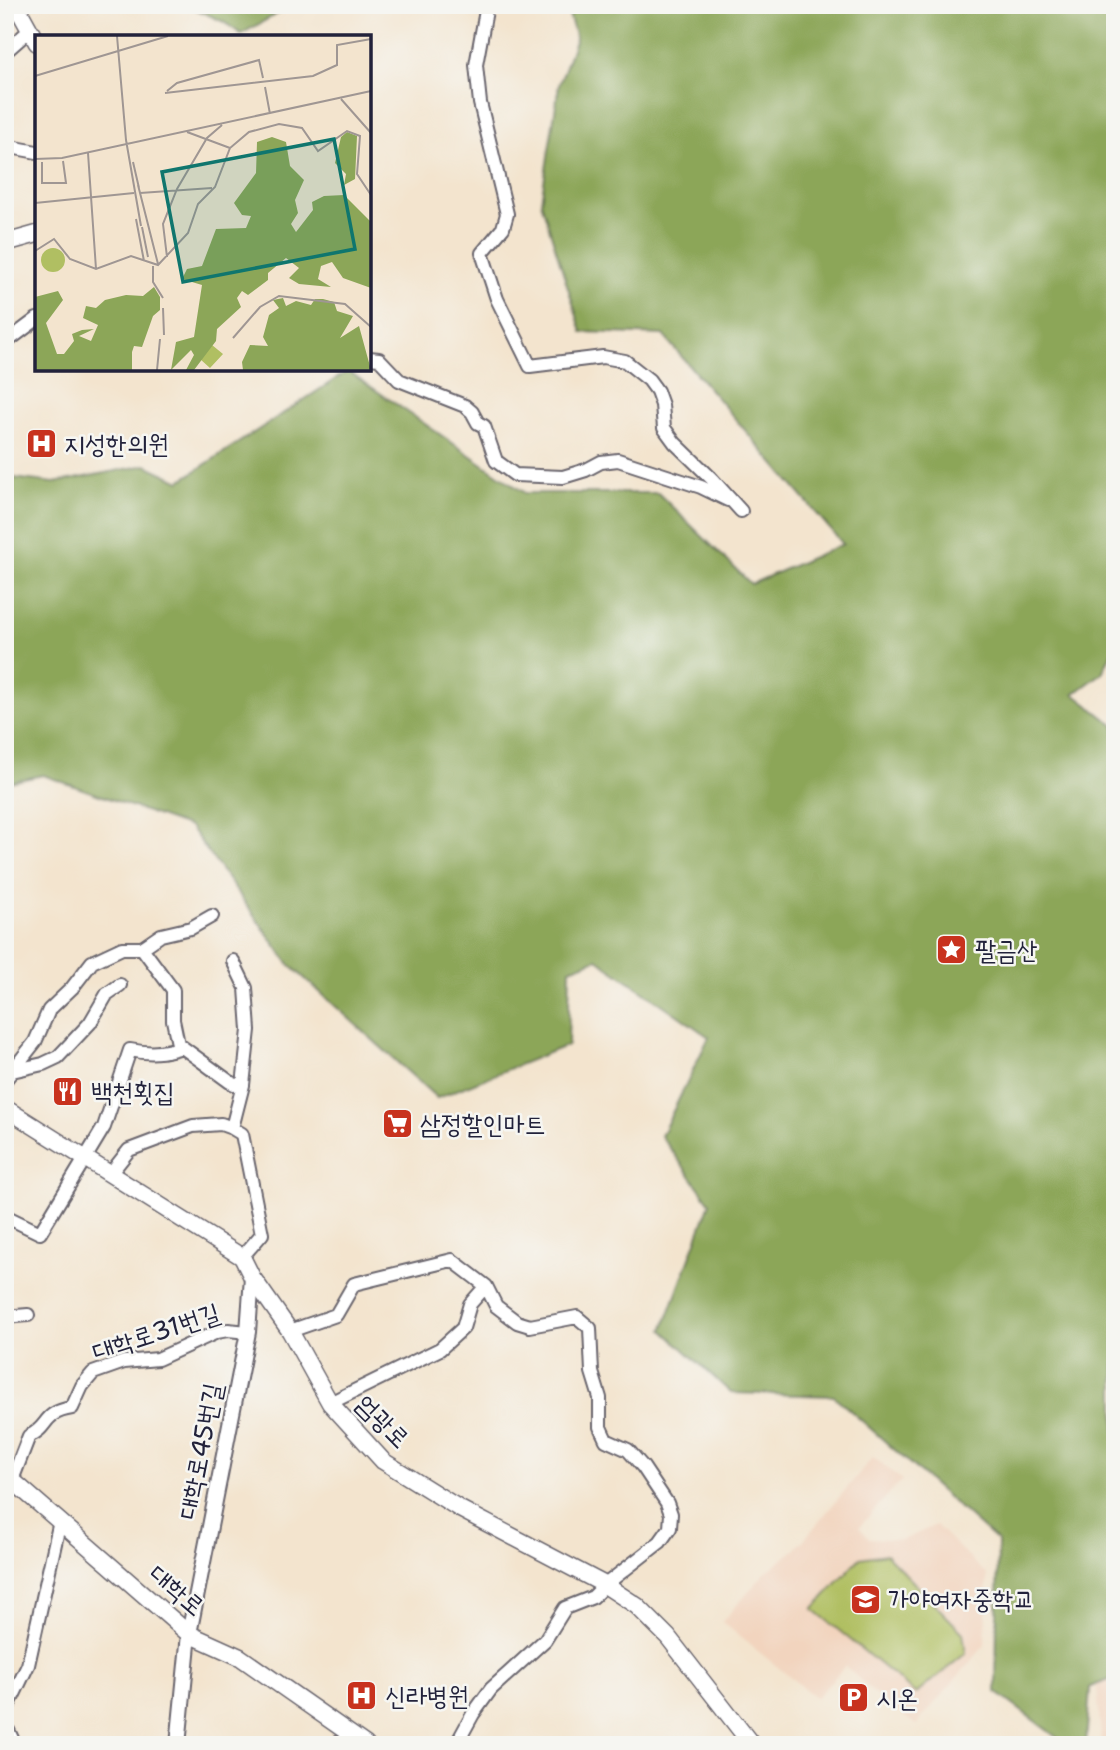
<svg xmlns="http://www.w3.org/2000/svg" width="1120" height="1750" font-family="'Shantell Sans','Poor Story',sans-serif">
<style>
.built{fill:#f2d4be}
.green{fill:#b0bf62;stroke:#69704e;stroke-width:2}
.forest{fill:#8ca658;stroke:#57644a;stroke-width:2}
.lines{fill:none;stroke-linecap:round;stroke-linejoin:round}
.minor-casing{stroke:#6b666e;stroke-width:16}
.tertiary-casing{stroke:#6b666e;stroke-width:18}
.secondary-casing{stroke:#6b666e;stroke-width:19}
.minor{stroke:#fff;stroke-width:12}
.tertiary{stroke:#fff;stroke-width:14}
.secondary{stroke:#fff;stroke-width:16}
.labels{text-anchor:middle;stroke-width:5;stroke-linejoin:round;paint-order:stroke}
.poi-label{font-size:26px;fill:#22223b;stroke:#f6f6f2;text-anchor:start}
.street-label{font-size:26px;fill:#22223b;stroke:#f6f6f2}
.inset-road{fill:none;stroke:#9f9693;stroke-width:2}
.view{fill:#0f766e;fill-opacity:0.15;stroke:#0f766e;stroke-width:3.5}
.inset-edge{fill:none;stroke:#22223b;stroke-width:3.5}
</style>
<rect width="100%" height="100%" fill="#f6f6f2"/>
<filter id="ink" filterUnits="userSpaceOnUse"><feTurbulence type="fractalNoise" baseFrequency=".0143" numOctaves="2"/><feDisplacementMap in="SourceGraphic" scale="14" xChannelSelector="R" yChannelSelector="G"/><feConvolveMatrix kernelMatrix="1 2 1 2 8 2 1 2 1" color-interpolation-filters="sRGB"/></filter>
<filter id="wash" filterUnits="userSpaceOnUse"><feTurbulence type="fractalNoise" baseFrequency=".00686" numOctaves="4" result="noise"/><feDisplacementMap in="SourceGraphic" scale="28" xChannelSelector="R" yChannelSelector="G"/><feGaussianBlur stdDeviation="1.57" result="paint"/><feColorMatrix in="noise" values="0 0 0 0 0 0 0 0 0 0 0 0 0 0 0 0 0 1.4 0 .05"/><feComposite in="paint" operator="in"/></filter>
<g filter="url(#wash)">
<rect width="100%" height="100%" fill="#f3e4ce"/>
<path class="built" d="M 873,1457 L 902,1480 L 859,1527 L 869,1538 L 903,1540 L 936,1525 L 987,1575 L 985,1645 L 916,1725 L 882,1700 L 845,1666 L 816,1698 L 722,1622 L 766,1572 L 796,1549 Z
M 1115,1679 L 1115,1744 L 1101,1740 L 1097,1685 Z"/>
<path class="green" d="M 886,1554 L 963,1633 L 966,1653 L 916,1694 L 813,1609 L 860,1558 Z"/>
<path class="forest" d="M 187,5 L 293,5 L 241,34 L 224,22 Z
M 566,5 L 1115,5 L 1115,646 L 1102,673 L 1074,694 L 1115,726 L 1115,1678 L 1090,1687 L 1086,1745 L 1067,1745 L 996,1692 L 998,1542 L 834,1396 L 731,1393 L 663,1330 L 710,1203 L 661,1136 L 709,1037 L 597,959 L 570,969 L 568,1045 L 437,1098 L 290,965 L 190,827 L 43,775 L 5,783 L 5,477 L 54,483 L 146,465 L 180,481 L 348,371 L 525,493 L 658,493 L 751,584 L 843,544 L 663,335 L 582,332 L 541,202 L 559,85 L 576,38 Z"/>
</g>
<g filter="url(#ink)">
<g class="lines">
<defs>
<path id="minor" d="M 487,5 L 476,65 L 480,103 L 507,214 L 503,228 L 482,253 L 497,299 L 530,366 L 603,357 L 625,361 L 649,380 L 657,391 L 662,405 L 664,428 L 675,443 L 712,479 L 741,511
M 5,52 L 30,30
M 5,146 L 37,152
M 5,343 L 37,319
M 369,358 L 379,359 L 399,380 L 465,406 L 472,412 L 478,423 L 484,426 L 496,461 L 515,475 L 563,477 L 586,470 L 601,462 L 618,460 L 701,487 L 728,500
M 142,948 L 173,990 L 173,1020 L 178,1044 L 230,1082 L 242,1088
M 12,1071 L 43,1064 L 58,1057 L 90,1023 L 107,994 L 120,985
M 5,1080 L 35,1042 L 49,1010 L 72,988 L 92,962 L 122,948 L 142,948 L 161,935 L 191,928 L 212,916
M 232,1128 L 243,1085 L 249,1030 L 246,988 L 233,961
M 110,1174 L 129,1150 L 193,1126 L 221,1124 L 232,1128 L 242,1134 L 262,1234 L 242,1257
M 5,1216 L 40,1233 L 104,1127 L 130,1050 C 150,1054 163,1053 182,1047
M 5,1317 L 28,1315
M 290,1331 L 336,1315 L 354,1284 L 452,1260 L 486,1286 L 496,1306 L 517,1322 L 530,1326 L 577,1317 L 590,1328 L 592,1372 L 600,1398 L 600,1427 L 606,1440 L 628,1450 L 643,1467 L 667,1503 L 671,1514 L 670,1528 L 660,1542 L 605,1585 L 593,1597 L 565,1608 L 545,1640 L 491,1689 L 473,1714 L 456,1745
M 330,1403 L 440,1349 L 463,1328 L 470,1304 L 486,1286
M 12,1480 L 29,1436 C 50,1427 41,1413 72,1408 L 82,1386 L 93,1373 L 124,1362 L 158,1359 L 217,1332 L 228,1330 L 248,1332
M 5,1713 L 28,1665 L 60,1521
M 5,1724 L 15,1745"/>
<path id="tertiary" d="M 178,1745 L 189,1634 L 248,1332 L 252,1277"/>
<path id="secondary" d="M 16,5 L 37,43
M 5,243 L 37,234
M 5,1108 L 242,1257 L 252,1277 L 290,1331 L 330,1403 L 383,1461 L 460,1509 L 605,1585 L 637,1606 L 668,1637 L 752,1745
M 5,1474 L 189,1634 L 240,1657 L 366,1745"/>
</defs>
<use href="#minor" class="minor-casing"/>
<use href="#tertiary" class="tertiary-casing"/>
<use href="#secondary" class="secondary-casing"/>
<use href="#minor" class="minor"/>
<use href="#tertiary" class="tertiary"/>
<use href="#secondary" class="secondary"/>
</g>
</g>
<defs>
<symbol id="hospital-square" viewBox="-11 -11 22 22"><rect x="-9" y="-9" width="18" height="18" rx="4" fill="#c8321e" stroke="#f6f6f2"/><path d="M-5-5h3v3.5h4V-5h3V5h-3V1.5h-4V5h-3Z" fill="#fff"/></symbol>
<symbol id="sight-square" viewBox="-11 -11 22 22"><rect x="-9" y="-9" width="18" height="18" rx="4" fill="#c8321e" stroke="#f6f6f2"/><path d="M0-6L1.8-2.2L6-1.7L2.9 1.2L3.7 5.4L0 3.3L-3.7 5.4L-2.9 1.2L-6-1.7L-1.8-2.2Z" fill="#fff"/></symbol>
<symbol id="restaurant-square" viewBox="-11 -11 22 22"><rect x="-9" y="-9" width="18" height="18" rx="4" fill="#c8321e" stroke="#f6f6f2"/><path d="M-5-6h1v4h1v-4h1v4h1v-4h1v5L-1.5 .5V6h-2V.5L-5-1ZM5-6V6H3V1.5H1.5Q1.5-4 5-6Z" fill="#fff"/></symbol>
<symbol id="supermarket-square" viewBox="-11 -11 22 22"><rect x="-9" y="-9" width="18" height="18" rx="4" fill="#c8321e" stroke="#f6f6f2"/><path d="M-6-5.5h2.5l.6 2H6L4.5 2H-2.5L-4.4-4H-6ZM-1.5 3.2a1.3 1.3 0 1 0 .1 0ZM3 3.2a1.3 1.3 0 1 0 .1 0Z" fill="#fff"/></symbol>
<symbol id="school-square" viewBox="-11 -11 22 22"><rect x="-9" y="-9" width="18" height="18" rx="4" fill="#c8321e" stroke="#f6f6f2"/><path d="M0-5L7-2L0 1L-7-2ZM-4 1L0 2.5L4 1V4Q0 6-4 4Z" fill="#fff"/></symbol>
<symbol id="parking-square" viewBox="-11 -11 22 22"><rect x="-9" y="-9" width="18" height="18" rx="4" fill="#c8321e" stroke="#f6f6f2"/><path d="M-3.5-5.5H1a3.5 3.5 0 0 1 0 7H-1V5.5H-3.5ZM-1-3.4V-.6H.8a1.4 1.4 0 0 0 0-2.8Z" fill="#fff"/></symbol>
</defs>
<g fill-rule="evenodd">
<use href="#hospital-square" x="24" y="426" width="35" height="35"/>
<use href="#sight-square" x="934" y="932" width="35" height="35"/>
<use href="#restaurant-square" x="50" y="1074" width="35" height="35"/>
<use href="#supermarket-square" x="380" y="1106" width="35" height="35"/>
<use href="#school-square" x="848" y="1582" width="35" height="35"/>
<use href="#hospital-square" x="344" y="1678" width="35" height="35"/>
<use href="#parking-square" x="836" y="1680" width="35" height="35"/>
</g>
<g class="labels">
<g class="poi-label">
<text x="64" y="453">지성한의원</text>
<text x="975" y="959">팔금산</text>
<text x="91" y="1101">백천횟집</text>
<text x="420" y="1133">삼정할인마트</text>
<text x="888" y="1608">가야여자중학교</text>
<text x="385" y="1705">신라병원</text>
<text x="876" y="1707">시온</text>
</g>
<g class="street-label">
<text transform="translate(156 1332) rotate(-18)" y="9">대학로31번길</text>
<text transform="translate(383 1421) rotate(45)" y="9">엄광로</text>
<text transform="translate(200 1451) rotate(-79)" y="9">대학로45번길</text>
<text transform="translate(177 1590) rotate(40)" y="9">대학로</text>
</g>
</g>
<g transform="translate(35 35)">
<rect width="336" height="336" fill="#f3e4ce"/>
<path d="M6 225a12 12 0 1 1 24 0a12 12 0 1 1-24 0ZM 177,310 L 188,319 L 175,333 L 165,324 Z" fill="#b0bf62"/>
<path d="M 312,97 L 322,101 L 320,144 L 309,150 L 311,139 L 300,128 L 306,102 ZM 237,102 L 251,107 L 255,131 L 269,145 L 260,165 L 263,178 L 256,189 L 261,197 L 278,175 L 277,167 L 289,161 L 309,160 L 336,187 L 336,253 L 308,243 L 297,227 L 286,231 L 283,244 L 296,252 L 264,249 L 254,243 L 264,233 L 251,223 L 233,238 L 233,245 L 213,260 L 207,256 L 202,263 L 206,272 L 182,294 L 181,306 L 159,335 L 151,335 L 159,320 L 156,315 L 136,335 L 141,307 L 159,302 L 167,250 L 147,244 L 152,234 L 167,231 L 181,194 L 211,193 L 216,181 L 207,180 L 199,168 L 221,138 L 222,107 ZM 119,252 L 125,262 L 125,275 L 118,281 L 107,312 L 99,311 L 97,317 L 97,335 L 0,335 L 0,262 L 23,256 L 28,265 L 11,288 L 22,319 L 29,319 L 39,306 L 37,299 L 47,295 L 59,294 L 44,301 L 56,306 L 63,290 L 48,283 L 51,271 L 61,273 L 70,265 L 91,260 L 108,261 ZM 248,263 L 251,271 L 261,266 L 276,270 L 280,264 L 288,264 L 299,267 L 302,276 L 318,281 L 305,303 L 324,291 L 336,335 L 208,335 L 207,327 L 215,310 L 233,311 L 228,302 L 234,280 L 244,273 L 238,265 Z" fill="#8ca658"/>
<path class="inset-road" d="M 82,1 L 91,105 L 106,191M 0,41 L 133,1M 230,52 L 235,79M 132,56 L 142,48 L 224,25 L 228,43M 130,58 L 278,41 L 302,30 L 302,10 L 336,4M 306,64 L 336,98M 152,97 L 195,113M 53,118 L 61,234M 0,124 L 27,123 L 336,56M 7,127 L 7,148 L 31,148 L 28,126M 98,127 L 104,153M 103,150 L 123,229M 105,158 L 177,153M 0,168 L 99,158M 101,184 L 109,226M 107,192 L 113,222M 0,216 L 19,204 L 35,224 L 61,234 L 96,221 L 123,230 L 153,198 L 163,169 L 180,152 L 195,113 L 214,97 L 244,89 L 267,93 L 283,116 L 312,96 L 325,101 L 322,139 L 336,160M 132,222 L 128,189 L 142,154 L 172,103 L 187,90M 118,231 L 118,247 L 128,263M 128,273 L 129,300M 198,303 L 225,272 L 244,261 L 310,269 L 336,292M 122,335 L 125,304"/>
<path class="view" d="M 299,104 L 320,214 L 148,247 L 127,137 Z"/>
<rect width="336" height="336" class="inset-edge"/>
</g>
<rect width="1120" height="1750" fill="none" stroke="#f6f6f2" stroke-width="28"/>
</svg>
